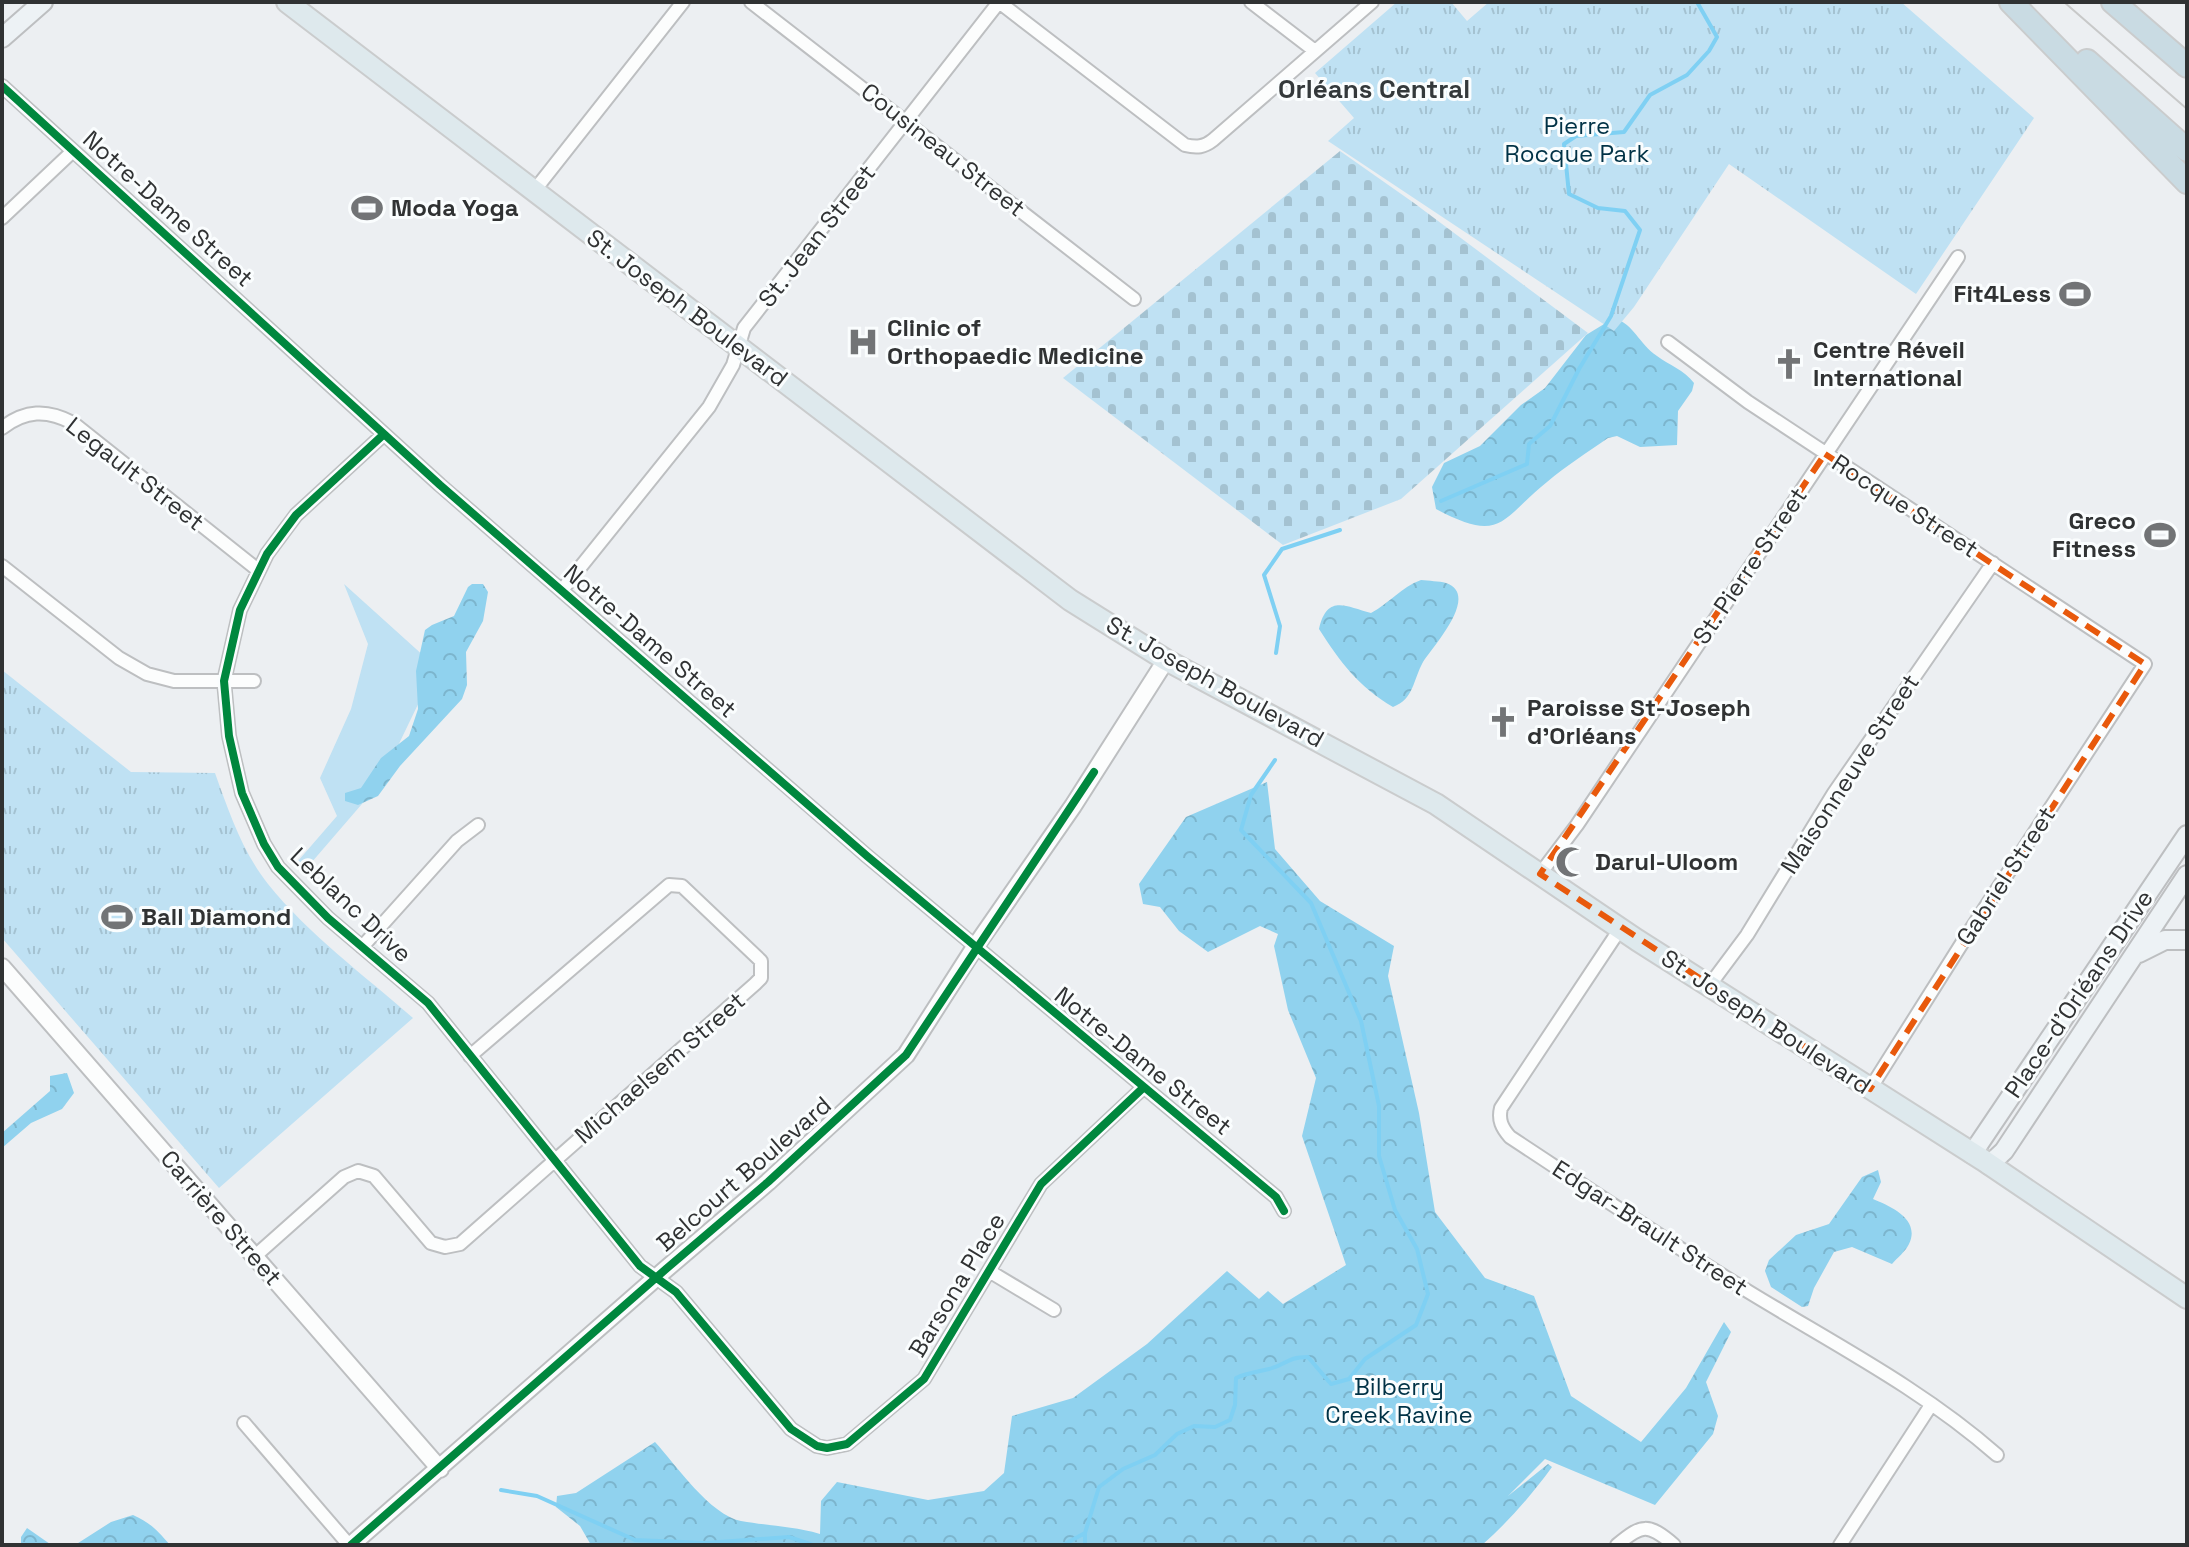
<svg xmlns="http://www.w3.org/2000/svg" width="2189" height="1547" font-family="'Space Grotesk',sans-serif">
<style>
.green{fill:#bfe1f3}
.forest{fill:url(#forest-crowns)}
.cemetery{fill:url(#cemetery-stones)}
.park{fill:url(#park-tufts)}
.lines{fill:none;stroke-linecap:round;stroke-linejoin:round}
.stream{stroke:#7fd0f3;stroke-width:4}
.minor-casing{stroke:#bdbfc1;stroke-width:16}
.tertiary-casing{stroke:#bdbfc1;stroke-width:20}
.secondary-casing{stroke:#bdbfc1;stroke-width:22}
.primary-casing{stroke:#cacccd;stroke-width:24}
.motorway-casing{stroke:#cacccd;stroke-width:26}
.minor{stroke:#fcfdfd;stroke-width:12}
.tertiary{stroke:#fcfdfd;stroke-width:16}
.secondary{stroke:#edf2f5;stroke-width:18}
.primary{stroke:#dee9ed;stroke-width:20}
.motorway{stroke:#c9dbe3;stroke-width:22}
.tram{stroke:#c8c9c9;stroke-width:2}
.cycleway-casing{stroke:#fafdfe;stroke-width:13}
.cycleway{stroke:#00873e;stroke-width:8}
.marked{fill:none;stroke:#e8590c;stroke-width:6;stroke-dasharray:16 10;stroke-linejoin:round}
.labels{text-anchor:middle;stroke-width:6;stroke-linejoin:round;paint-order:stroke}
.park-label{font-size:24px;fill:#003246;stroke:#fafdfe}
.street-label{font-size:24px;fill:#303233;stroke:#fafdfe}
.poi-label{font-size:24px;font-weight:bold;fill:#303233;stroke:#fafdfe;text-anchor:start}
.neighbourhood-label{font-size:26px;font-weight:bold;fill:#34393b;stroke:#fafdfe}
</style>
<defs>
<pattern id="forest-crowns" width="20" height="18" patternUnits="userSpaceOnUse" patternTransform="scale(2)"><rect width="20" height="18" fill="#90d2ee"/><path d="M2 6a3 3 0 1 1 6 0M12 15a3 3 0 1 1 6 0" fill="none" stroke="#7cb5cd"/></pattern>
<pattern id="cemetery-stones" width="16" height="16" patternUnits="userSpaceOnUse" patternTransform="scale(2)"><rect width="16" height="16" fill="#bfe1f3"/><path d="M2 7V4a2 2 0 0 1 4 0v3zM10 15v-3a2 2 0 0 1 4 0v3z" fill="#a4c2d1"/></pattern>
<pattern id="park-tufts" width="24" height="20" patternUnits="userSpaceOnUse" patternTransform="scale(2)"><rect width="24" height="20" fill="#bfe1f3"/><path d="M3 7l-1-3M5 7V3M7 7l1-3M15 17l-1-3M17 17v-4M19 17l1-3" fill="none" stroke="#a4c2d1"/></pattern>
</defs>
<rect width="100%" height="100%" fill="#eceff2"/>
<path class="green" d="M 344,584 L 436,667 L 380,783 L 305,870 L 298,861 L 337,816 L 320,778 L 351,709 L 368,644 Z"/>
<path class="forest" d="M 1614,318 C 1635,325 1638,343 1657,356 C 1669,365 1684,370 1694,383 L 1692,391 L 1678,411 L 1677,445 L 1640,447 L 1617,436 L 1608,438 C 1588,452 1566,466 1547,482 C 1500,520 1502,544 1436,509 L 1432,487 L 1444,463 L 1480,446 L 1521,405 L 1545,388 L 1586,335 Z
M 1421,580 C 1429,581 1439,581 1446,583 C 1481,595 1432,647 1423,662 C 1413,680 1414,699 1393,707 C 1359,687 1340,662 1319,629 C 1327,594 1345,606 1371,613 C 1390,603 1401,587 1421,580 Z
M 472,584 L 483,584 L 488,592 L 483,621 L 466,652 L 467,685 L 462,699 L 400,766 L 378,796 L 358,805 L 345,801 L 345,793 L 361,788 L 381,758 L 409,736 L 418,709 L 416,671 L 425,630 L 432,625 L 454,616 L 468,587 Z
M 1267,782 L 1275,849 L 1320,901 L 1394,946 L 1388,976 L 1419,1113 L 1435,1212 L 1485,1278 L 1534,1296 L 1571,1396 L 1641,1442 L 1686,1388 L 1724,1322 L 1731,1332 L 1706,1382 L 1718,1416 L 1713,1434 L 1655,1505 L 1545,1459 L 1508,1496 L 1548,1464 L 1552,1467 C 1531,1496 1508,1522 1482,1545 L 591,1545 L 580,1526 L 556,1507 L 557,1496 L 576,1493 L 655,1442 C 676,1465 710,1515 741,1521 C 769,1526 792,1526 820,1534 L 821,1501 L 837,1482 L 928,1500 L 984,1491 L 1004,1473 L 1012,1416 L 1073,1398 L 1147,1344 L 1227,1271 L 1259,1299 L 1268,1291 L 1283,1304 L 1346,1265 L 1302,1136 L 1316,1078 L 1288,1010 L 1274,946 L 1278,934 L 1260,926 L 1208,952 L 1179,931 L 1160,907 L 1143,904 L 1139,884 L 1186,817 Z
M 67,1073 L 74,1093 L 62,1109 L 31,1123 L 2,1148 L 2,1133 L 50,1091 L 50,1076 Z
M 1878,1170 L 1881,1182 L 1873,1199 C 1890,1206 1921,1219 1909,1244 C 1906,1251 1897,1258 1892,1264 L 1852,1247 L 1834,1252 L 1814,1288 L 1808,1306 L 1802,1307 L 1771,1287 L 1765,1271 L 1769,1260 L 1796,1235 L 1829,1224 L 1862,1177 Z
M 133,1515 C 152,1524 157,1530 170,1545 L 75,1545 L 111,1522 Z
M 27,1528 L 50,1544 L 57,1545 L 21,1545 L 21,1537 Z"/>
<path class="cemetery" d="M 1340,151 L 1414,203 L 1588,333 L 1401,499 L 1283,545 L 1063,378 Z"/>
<path class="park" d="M 1397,2 L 1451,2 L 1467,21 L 1489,2 L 1901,2 L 2034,118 L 1916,294 L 1729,164 L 1634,307 L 1614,331 L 1328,141 L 1354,118 L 1315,73 Z
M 2,670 L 131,772 L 215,773 C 229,812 242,851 268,884 C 309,935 364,975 413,1018 L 219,1188 L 2,938 Z"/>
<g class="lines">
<path class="stream" d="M 1441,501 L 1527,464 L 1529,444 L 1550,426 L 1579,369 L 1611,316 L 1640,230 L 1625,211 L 1598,208 L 1569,194 L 1564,144 L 1576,136 L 1624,132 L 1650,95 L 1687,75 L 1709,51 L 1717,37 L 1697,2
M 1276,653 L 1280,626 L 1264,575 L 1282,549 L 1340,530
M 501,1490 L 537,1496 L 635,1540 L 705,1543 L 789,1537 L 813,1545
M 1063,1545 L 1085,1533
M 1085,1545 L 1085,1533 L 1099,1487 L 1123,1469 L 1155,1455 L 1177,1434 L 1194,1426 L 1215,1427 L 1230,1420 L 1235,1405 L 1236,1378 C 1247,1373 1257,1372 1269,1369 C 1287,1365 1286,1357 1308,1357 L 1331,1384 L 1349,1379 L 1365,1359 L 1416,1325 L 1428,1294 L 1417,1249 L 1395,1210 L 1379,1156 L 1379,1106 L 1361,1021 L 1311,903 L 1241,830 L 1251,795 L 1275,760"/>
<defs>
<path id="minor" d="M 751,2 L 1134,299
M 999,2 L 1185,145 C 1197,148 1204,147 1213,140 L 1372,2
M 1251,2 L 1315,51
M 2,86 L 440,485 L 867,856 L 1276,1197 L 1284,1211
M 534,191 L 683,2
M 2,218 L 73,151
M 1668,342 L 1748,402 L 2145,664 L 1964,940 L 1870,1089
M 2,428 C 25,410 47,409 73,423 L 258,570
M 383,435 L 296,515 L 267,554 L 240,610 L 224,681 L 229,736 L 242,793 L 264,844 L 278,867 L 328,918 L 428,1003 L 640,1266 L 676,1292 L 791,1429 L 817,1446 L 827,1448 L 847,1444 L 924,1379 L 1041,1184 L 1144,1087
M 2,566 L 119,658 L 147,674 L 174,681 L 254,681
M 562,590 L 709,407 L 733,365 L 744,328 L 999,2
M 1540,874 L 1577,825 L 1958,257
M 1620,929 L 1501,1108 C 1498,1120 1502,1128 1510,1137 C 1589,1189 1668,1242 1749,1292 C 1834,1344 1922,1389 1997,1455
M 362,947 L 457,841 L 478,825
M 1709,986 L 1747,935 L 1834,793 L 1993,563
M 254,1257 L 344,1177 L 358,1171 L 374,1176 L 431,1243 L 445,1247 L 460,1244 L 755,984 L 761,978 L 761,961 L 682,886 L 669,885 L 470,1056
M 989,1271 L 1054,1310
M 244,1423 L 349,1545
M 1617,1545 C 1642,1524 1648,1523 1674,1545
M 1840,1545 L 1931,1405"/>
<path id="tertiary" d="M 2,967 L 440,1469
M 351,1545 L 666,1269 L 768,1182 L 906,1055 L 975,947 L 1073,806 L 1166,660"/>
<path id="secondary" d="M 2,38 L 43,2
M 2139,953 L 2165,940 L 2187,940
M 1972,1154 L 2187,835
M 1989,1165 L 2004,1151 L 2187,875"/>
<path id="primary" d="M 287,2 L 1070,600 L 1166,660 L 1436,804 L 1637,940 L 1983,1160 L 2187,1298"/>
<path id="motorway" d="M 2011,2 L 2187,182
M 2113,2 L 2187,66
M 2087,61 L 2187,150"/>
</defs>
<use href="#minor" class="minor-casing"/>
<use href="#tertiary" class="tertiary-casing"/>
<use href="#secondary" class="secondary-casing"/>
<use href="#primary" class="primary-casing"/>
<use href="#motorway" class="motorway-casing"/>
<use href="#minor" class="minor"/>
<use href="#tertiary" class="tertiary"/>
<use href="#secondary" class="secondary"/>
<use href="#primary" class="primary"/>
<use href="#motorway" class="motorway"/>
<path class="tram" d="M 2064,2 L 2187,109"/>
<defs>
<path id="cycleway" d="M 2,86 L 440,485 L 867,856 L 1276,1197 L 1284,1211
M 383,435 L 296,515 L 267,554 L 240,610 L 224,681 L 229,736 L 242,793 L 264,844 L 278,867 L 328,918 L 428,1003 L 640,1266 L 676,1292 L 791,1429 L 817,1446 L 827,1448 L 847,1444 L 924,1379 L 1041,1184 L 1144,1087
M 351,1545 L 666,1269 L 768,1182 L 906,1055 L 1094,772"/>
</defs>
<use href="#cycleway" class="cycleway-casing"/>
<use href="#cycleway" class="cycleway"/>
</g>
<path class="marked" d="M 1825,454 L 2145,664 L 1870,1089 L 1540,874 Z"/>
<defs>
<symbol id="stadium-bare" viewBox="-9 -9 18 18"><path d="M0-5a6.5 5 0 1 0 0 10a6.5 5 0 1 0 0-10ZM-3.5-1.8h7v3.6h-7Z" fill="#727476" stroke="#fafdfe" stroke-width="2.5" paint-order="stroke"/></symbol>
<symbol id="hospital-bare" viewBox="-9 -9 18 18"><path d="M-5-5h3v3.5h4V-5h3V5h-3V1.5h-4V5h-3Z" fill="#727476" stroke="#fafdfe" stroke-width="2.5" paint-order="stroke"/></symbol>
<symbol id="church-bare" viewBox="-9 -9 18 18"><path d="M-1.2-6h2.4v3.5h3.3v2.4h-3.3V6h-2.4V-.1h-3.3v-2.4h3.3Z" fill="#727476" stroke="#fafdfe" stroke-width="2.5" paint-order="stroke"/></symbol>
<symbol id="mosque-bare" viewBox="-9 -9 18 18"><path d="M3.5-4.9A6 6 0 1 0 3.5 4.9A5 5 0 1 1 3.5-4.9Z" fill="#727476" stroke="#fafdfe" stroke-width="2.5" paint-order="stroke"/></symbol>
</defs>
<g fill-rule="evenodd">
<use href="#stadium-bare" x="345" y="186" width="44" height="44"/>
<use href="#stadium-bare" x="2053" y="272" width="44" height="44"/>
<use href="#hospital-bare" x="841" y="320" width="44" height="44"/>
<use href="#church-bare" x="1767" y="342" width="44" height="44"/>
<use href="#stadium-bare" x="2138" y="513" width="44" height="44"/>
<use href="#church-bare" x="1481" y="700" width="44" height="44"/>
<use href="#mosque-bare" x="1549" y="840" width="44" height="44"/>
<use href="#stadium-bare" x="95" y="895" width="44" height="44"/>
</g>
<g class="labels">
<g class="park-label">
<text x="1577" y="134">Pierre<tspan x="1577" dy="28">Rocque Park</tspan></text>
<text x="1399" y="1395">Bilberry<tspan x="1399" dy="28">Creek Ravine</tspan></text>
</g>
<g class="street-label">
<text transform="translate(943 150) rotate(38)" y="8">Cousineau Street</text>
<text transform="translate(168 209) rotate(42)" y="8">Notre-Dame Street</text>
<text transform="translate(817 236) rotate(-52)" y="8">St. Jean Street</text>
<text transform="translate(687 308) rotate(37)" y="8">St. Joseph Boulevard</text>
<text transform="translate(135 474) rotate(38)" y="8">Legault Street</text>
<text transform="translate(1905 506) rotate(33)" y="8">Rocque Street</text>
<text transform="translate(1750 566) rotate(-56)" y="8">St. Pierre Street</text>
<text transform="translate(650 641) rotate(41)" y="8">Notre-Dame Street</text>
<text transform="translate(1215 682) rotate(29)" y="8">St. Joseph Boulevard</text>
<text transform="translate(1850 774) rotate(-57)" y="8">Maisonneuve Street</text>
<text transform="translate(2006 876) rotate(-57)" y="8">Gabriel Street</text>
<text transform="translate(351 905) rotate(43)" y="8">Leblanc Drive</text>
<text transform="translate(2079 994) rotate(-56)" y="8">Place-d'Orléans Drive</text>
<text transform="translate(1766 1022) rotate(33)" y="8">St. Joseph Boulevard</text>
<text transform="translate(1143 1061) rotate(39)" y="8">Notre-Dame Street</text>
<text transform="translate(660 1068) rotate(-41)" y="8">Michaelsem Street</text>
<text transform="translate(744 1174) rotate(-41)" y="8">Belcourt Boulevard</text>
<text transform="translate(221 1218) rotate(49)" y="8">Carrière Street</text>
<text transform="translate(1650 1228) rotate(33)" y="8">Edgar-Brault Street</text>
<text transform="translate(957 1285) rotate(-59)" y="8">Barsona Place</text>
</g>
<g class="poi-label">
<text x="391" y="216">Moda Yoga</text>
<text x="2051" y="302" text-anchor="end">Fit4Less</text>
<text x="887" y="336">Clinic of<tspan x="887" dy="28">Orthopaedic Medicine</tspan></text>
<text x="1813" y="358">Centre Réveil<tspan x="1813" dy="28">International</tspan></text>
<text x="2136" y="529" text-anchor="end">Greco<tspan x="2136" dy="28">Fitness</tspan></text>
<text x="1527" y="716">Paroisse St-Joseph<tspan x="1527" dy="28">d'Orléans</tspan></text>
<text x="1595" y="870">Darul-Uloom</text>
<text x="141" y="925">Ball Diamond</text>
</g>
<g class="neighbourhood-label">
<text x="1374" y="98">Orléans Central</text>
</g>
</g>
<rect width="2189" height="1547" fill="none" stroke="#303233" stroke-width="8"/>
</svg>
